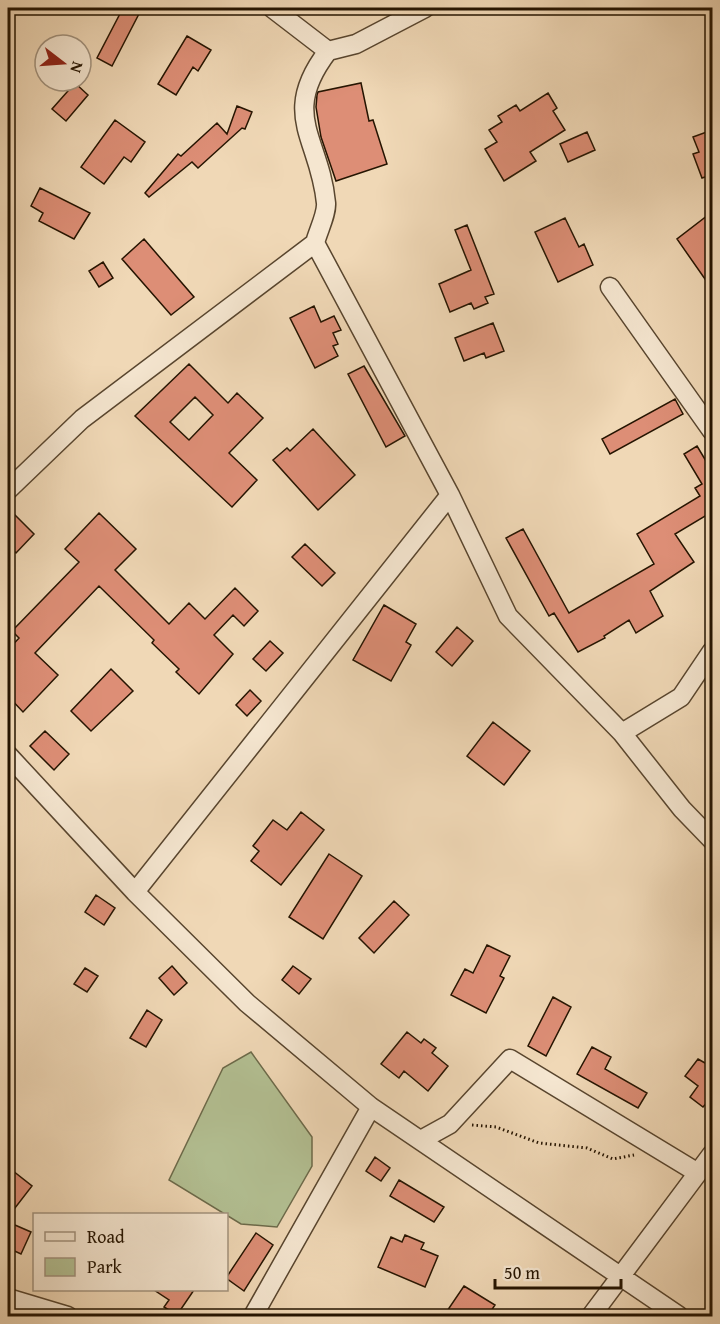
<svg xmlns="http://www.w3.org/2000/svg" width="720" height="1324" font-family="'Gentium Book Plus',serif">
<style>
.green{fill:#b3c093;stroke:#6c6a4a;stroke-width:1.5}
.building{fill:#dd8e76;stroke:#251401;stroke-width:1.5;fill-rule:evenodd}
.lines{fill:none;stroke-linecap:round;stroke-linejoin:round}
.minor-casing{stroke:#58452e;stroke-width:21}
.path{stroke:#251401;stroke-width:3;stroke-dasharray:1.5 3;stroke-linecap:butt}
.minor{stroke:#f5e6d0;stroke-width:18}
</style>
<rect width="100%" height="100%" fill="#f0d8b6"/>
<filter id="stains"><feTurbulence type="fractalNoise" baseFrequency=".00333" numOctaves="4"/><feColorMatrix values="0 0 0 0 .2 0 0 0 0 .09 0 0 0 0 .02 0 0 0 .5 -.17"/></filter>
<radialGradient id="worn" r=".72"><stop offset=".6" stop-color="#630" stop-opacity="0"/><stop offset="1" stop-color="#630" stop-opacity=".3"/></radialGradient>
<path class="green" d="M 251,1052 L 312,1137 L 312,1166 L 277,1227 L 241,1224 L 169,1180 L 223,1068 Z"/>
<path class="building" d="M 123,8 L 142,8 L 112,66 L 97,58 Z
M 187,36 L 211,50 L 198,71 L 193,67 L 176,95 L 158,84 Z
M 75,83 L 88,95 L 66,121 L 52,109 Z
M 361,83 L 369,121 L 373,120 L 387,164 L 336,181 L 321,137 L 316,107 L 317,95 L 318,92 Z
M 548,93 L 557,108 L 553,111 L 565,130 L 530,152 L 536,161 L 504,181 L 485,149 L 497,142 L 489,130 L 502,122 L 498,116 L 516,105 L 520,111 Z
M 237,106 L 252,112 L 245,129 L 242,128 L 198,168 L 192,162 L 149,197 L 145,193 L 178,154 L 181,156 L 217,123 L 227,134 Z
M 115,120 L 145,142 L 131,162 L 124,157 L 104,184 L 81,167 Z
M 712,130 L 712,183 L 711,184 L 708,176 L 702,178 L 693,154 L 699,152 L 693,137 Z
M 587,132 L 595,150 L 568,162 L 560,144 Z
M 40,188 L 90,213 L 74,239 L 39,221 L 43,213 L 31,206 Z
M 712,212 L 712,289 L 677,239 Z
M 565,218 L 579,247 L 584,244 L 593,265 L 558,282 L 535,232 Z
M 467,225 L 494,294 L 485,297 L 488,303 L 474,309 L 471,303 L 450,312 L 439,284 L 471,270 L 455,230 Z
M 144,239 L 194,297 L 171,315 L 122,259 Z
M 103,262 L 113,278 L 99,287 L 89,271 Z
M 314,306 L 321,322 L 334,316 L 341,330 L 333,333 L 338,344 L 333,346 L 338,356 L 315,368 L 290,318 Z
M 493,323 L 504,351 L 486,358 L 484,353 L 464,361 L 455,338 Z
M 189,364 L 228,403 L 237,393 L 263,418 L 229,453 L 257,480 L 232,507 L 135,416 ZM 195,397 L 213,415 L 189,440 L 170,422 Z
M 364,366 L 405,436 L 386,447 L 348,374 Z
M 675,399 L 683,414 L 610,454 L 602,439 Z
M 313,429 L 355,475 L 318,510 L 273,460 L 287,448 L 290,451 Z
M 697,446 L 712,471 L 712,518 L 710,513 L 675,534 L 694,562 L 650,591 L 663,616 L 636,633 L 629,620 L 604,636 L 605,638 L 578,652 L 554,613 L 549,616 L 506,538 L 523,529 L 569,613 L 654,564 L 637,534 L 700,496 L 695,488 L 702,484 L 684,454 Z
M 8,508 L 34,534 L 16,553 L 8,545 Z
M 99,513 L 136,549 L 115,570 L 169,624 L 189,603 L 205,619 L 235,588 L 258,611 L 244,626 L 233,615 L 214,635 L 233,654 L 199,694 L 176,672 L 179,669 L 152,643 L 154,640 L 99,586 L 35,653 L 58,675 L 23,712 L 8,696 L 8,650 L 19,638 L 12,631 L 79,562 L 65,549 Z
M 305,544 L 335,573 L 322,586 L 292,557 Z
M 384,605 L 416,624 L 406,642 L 411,645 L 391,681 L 353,660 Z
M 457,627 L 473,641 L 452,666 L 436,652 Z
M 270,641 L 283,653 L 266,671 L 253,659 Z
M 111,669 L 133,691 L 91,731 L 71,711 Z
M 250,690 L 261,701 L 247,716 L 236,705 Z
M 493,722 L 530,751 L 504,785 L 467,756 Z
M 45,731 L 69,754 L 54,770 L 30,746 Z
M 301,812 L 324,830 L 281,885 L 251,861 L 259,851 L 253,846 L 273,820 L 287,830 Z
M 329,854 L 362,876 L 323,939 L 289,917 Z
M 96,895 L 115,908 L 104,925 L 85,912 Z
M 394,901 L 409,915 L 374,953 L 359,938 Z
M 487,945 L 510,956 L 500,976 L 504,978 L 486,1013 L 451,995 L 465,969 L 473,973 Z
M 172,966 L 187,983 L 174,995 L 159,978 Z
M 293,966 L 311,979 L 299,994 L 282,980 Z
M 85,968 L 98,976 L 87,992 L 74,984 Z
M 553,997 L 571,1007 L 546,1056 L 528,1046 Z
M 147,1010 L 162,1020 L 146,1047 L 130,1038 Z
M 407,1032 L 421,1043 L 424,1039 L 436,1048 L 432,1053 L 448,1066 L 428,1091 L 404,1071 L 399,1078 L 381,1064 Z
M 592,1047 L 611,1057 L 605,1069 L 647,1093 L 638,1108 L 577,1074 Z
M 698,1059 L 712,1067 L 712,1097 L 703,1107 L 690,1097 L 698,1086 L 685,1076 Z
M 375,1157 L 390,1168 L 381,1181 L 366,1171 Z
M 8,1167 L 32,1186 L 8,1217 Z
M 399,1180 L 444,1207 L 434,1222 L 390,1196 Z
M 8,1222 L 31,1232 L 21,1254 L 8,1248 Z
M 256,1233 L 273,1245 L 244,1291 L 226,1278 Z
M 405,1235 L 424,1243 L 421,1249 L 438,1256 L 425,1287 L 378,1267 L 391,1237 L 402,1242 Z
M 464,1286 L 495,1305 L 487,1317 L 443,1317 Z
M 154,1290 L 194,1290 L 177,1315 L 164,1307 L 169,1300 Z"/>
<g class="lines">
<defs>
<path id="minor" d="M 272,8 L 328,51 L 356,44 L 425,8
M 328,51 C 279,115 320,138 326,203 C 327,214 318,231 315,243 L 450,495 L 508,616 L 622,733 L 682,809 L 712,840
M 610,287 L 712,431
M 8,490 L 82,419 L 315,243
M 622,733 L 681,697 L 712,651
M 8,755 L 135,892 L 247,1003 L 371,1107 L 679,1316
M 135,892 L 450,495
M 421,1140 L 450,1124 L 510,1059 L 698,1173
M 8,1298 L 68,1316
M 253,1316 L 371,1107
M 591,1316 L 712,1154"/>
</defs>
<use href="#minor" class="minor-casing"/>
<path class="path" d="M 472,1125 L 496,1127 L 539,1143 L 587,1148 L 613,1159 L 634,1155"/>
<use href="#minor" class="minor"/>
</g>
<rect width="720" height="1324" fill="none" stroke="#f0d8b6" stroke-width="30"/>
<rect x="9" y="9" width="702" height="1306" fill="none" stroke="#251401" stroke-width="3"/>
<rect x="15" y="15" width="690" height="1294" fill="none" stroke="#251401" stroke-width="1.5"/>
<rect x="33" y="1213" width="195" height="78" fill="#f5e6d0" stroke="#a2927d" stroke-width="1.5"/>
<rect x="45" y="1232" width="30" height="9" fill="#f5e6d0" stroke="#a2927d" stroke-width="1.5"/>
<text x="87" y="1243" font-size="18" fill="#251401">Road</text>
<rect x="45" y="1258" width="30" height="18" fill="#b3c093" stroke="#a2927d" stroke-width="1.5"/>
<text x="87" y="1273" font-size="18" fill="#251401">Park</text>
<g transform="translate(63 63) rotate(107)"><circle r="28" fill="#f5e6d0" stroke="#a2927d" stroke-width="1.5"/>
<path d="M0-4.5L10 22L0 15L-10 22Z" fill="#8f2418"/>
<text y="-9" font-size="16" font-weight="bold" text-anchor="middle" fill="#251401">N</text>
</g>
<path d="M495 1279v9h126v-9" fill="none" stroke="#251401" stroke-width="3"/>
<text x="504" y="1279" font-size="18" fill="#251401" stroke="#f5e6d0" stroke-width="4.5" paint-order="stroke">50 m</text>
<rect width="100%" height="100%" filter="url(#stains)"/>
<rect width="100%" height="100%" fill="url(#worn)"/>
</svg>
